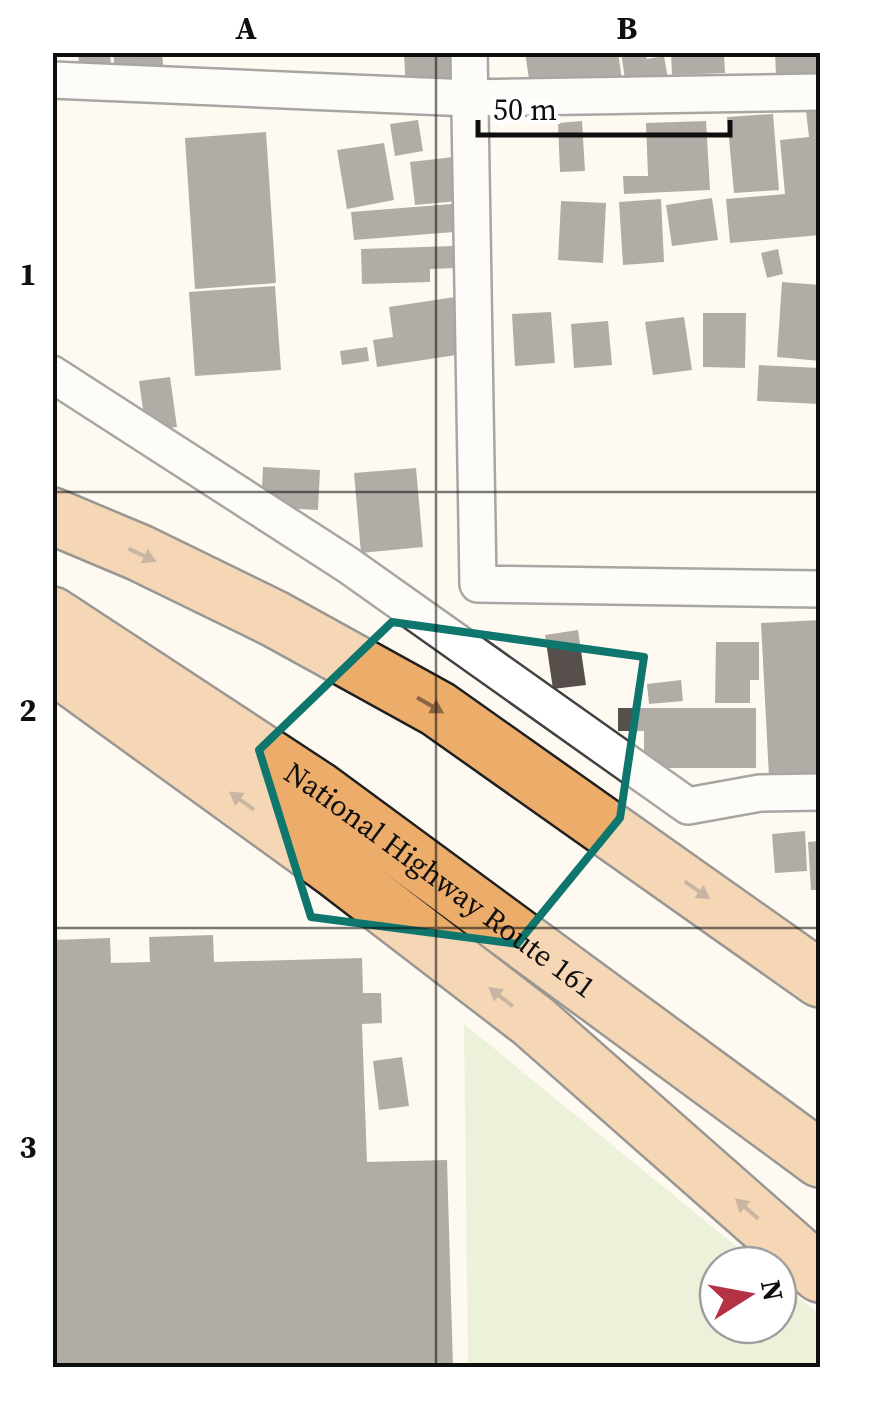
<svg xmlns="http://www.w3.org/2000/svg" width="873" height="1420" font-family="'Source Serif 4',serif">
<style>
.green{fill:#d7e6bd}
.building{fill:#574f4c}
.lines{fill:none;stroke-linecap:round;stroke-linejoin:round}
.minor-casing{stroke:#424242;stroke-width:40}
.trunk-casing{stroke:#202020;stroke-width:60}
.minor{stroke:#fff;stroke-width:35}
.trunk{stroke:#ecac6a;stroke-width:55}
.oneway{fill:#896541}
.marked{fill:none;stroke:#0f766e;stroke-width:8;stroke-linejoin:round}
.grid{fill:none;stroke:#0f0f0f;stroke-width:2.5;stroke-opacity:0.55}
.labels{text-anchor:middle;stroke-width:10;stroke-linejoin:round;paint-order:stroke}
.street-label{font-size:30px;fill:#0f0f0f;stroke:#fff}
.neatline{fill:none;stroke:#0f0f0f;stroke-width:4}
.grid-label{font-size:32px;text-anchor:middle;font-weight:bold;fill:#0f0f0f}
</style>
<rect width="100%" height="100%" fill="#fefaf2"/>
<path class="green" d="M 464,1024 L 759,1265 L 718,1265 L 718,1325 L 778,1325 L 778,1280 L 820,1315 L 820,1367 L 468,1367 Z"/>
<path class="building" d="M 78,52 L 110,52 L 111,64 L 79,65 Z
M 113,52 L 162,52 L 164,75 L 116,79 Z
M 404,52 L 460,52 L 462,91 L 406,93 Z
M 525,52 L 618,52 L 622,80 L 531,93 Z
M 621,52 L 645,52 L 647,59 L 664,56 L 668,79 L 626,86 Z
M 671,52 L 724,52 L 725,73 L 672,75 Z
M 775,52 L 820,52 L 820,73 L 776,75 Z
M 820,110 L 820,235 L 730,243 L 726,199 L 785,194 L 780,140 L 809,137 L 806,111 Z
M 773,114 L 779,190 L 734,193 L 727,117 Z
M 418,120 L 423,151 L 395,156 L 390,124 Z
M 582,121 L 585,171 L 560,172 L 558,123 Z
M 706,121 L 710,190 L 624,194 L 623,176 L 648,176 L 646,123 Z
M 266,132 L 276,283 L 195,289 L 185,138 Z
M 384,143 L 394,200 L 347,209 L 337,150 Z
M 454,157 L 458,201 L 415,205 L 410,162 Z
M 712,198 L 718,240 L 672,246 L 666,205 Z
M 661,199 L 664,262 L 623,265 L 619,202 Z
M 561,201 L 606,203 L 603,263 L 558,260 Z
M 452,204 L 454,232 L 354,240 L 351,212 Z
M 454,246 L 455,268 L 430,269 L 430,282 L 362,284 L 361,249 Z
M 778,249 L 783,274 L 767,278 L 761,253 Z
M 782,282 L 820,285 L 820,361 L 777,357 Z
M 275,286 L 281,370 L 195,376 L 189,292 Z
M 455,297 L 463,354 L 377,367 L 373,340 L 393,337 L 389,307 Z
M 551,312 L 555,363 L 515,366 L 512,314 Z
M 703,313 L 746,313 L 745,368 L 703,367 Z
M 684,317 L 692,370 L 653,375 L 645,322 Z
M 608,321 L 612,365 L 574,368 L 571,324 Z
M 367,347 L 369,361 L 342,365 L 340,351 Z
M 759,365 L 820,368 L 820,404 L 757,401 Z
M 170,377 L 177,427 L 146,431 L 139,381 Z
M 263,467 L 320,470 L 318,510 L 261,507 Z
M 416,468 L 423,547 L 361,553 L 354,473 Z
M 820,620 L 820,776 L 769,777 L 761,623 Z
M 578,630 L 586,685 L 553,689 L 545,635 Z
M 716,642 L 759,642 L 759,680 L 750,680 L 750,703 L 715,703 Z
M 681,680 L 683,701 L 649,704 L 647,684 Z
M 618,708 L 756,708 L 756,768 L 644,768 L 644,731 L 618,731 Z
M 805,831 L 807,871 L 775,873 L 772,834 Z
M 820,841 L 820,890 L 811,890 L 808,842 Z
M 213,935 L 214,962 L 362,958 L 363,993 L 381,993 L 382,1023 L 362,1024 L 367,1162 L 447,1160 L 453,1368 L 52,1368 L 52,940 L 110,938 L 111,963 L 150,962 L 149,937 Z
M 402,1057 L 409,1106 L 379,1110 L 373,1061 Z"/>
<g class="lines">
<defs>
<path id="minor" d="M 469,52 L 478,584 L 820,589
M 52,80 L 469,98 L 820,92
M 52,374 L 348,565 L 688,806 L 760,793 L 820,792"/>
<g id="trunk">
<path d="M 52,516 L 140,553 L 275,619 L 438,709 L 820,979"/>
<path id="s1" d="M 52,615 L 317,789 L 820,1159"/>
<path d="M 52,664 L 335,869 L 533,1021 L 820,1274"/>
</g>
</defs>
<use href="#minor" class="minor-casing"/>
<use href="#trunk" class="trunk-casing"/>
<use href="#minor" class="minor"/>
<use href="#trunk" class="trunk"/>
</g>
<defs><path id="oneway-solid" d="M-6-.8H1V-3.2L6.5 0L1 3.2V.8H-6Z" transform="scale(2.5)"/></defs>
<g class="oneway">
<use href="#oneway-solid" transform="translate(142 555) rotate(25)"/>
<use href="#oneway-solid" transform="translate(430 705) rotate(30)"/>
<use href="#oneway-solid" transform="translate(242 801) rotate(-144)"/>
<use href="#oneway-solid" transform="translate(697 890) rotate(35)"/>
<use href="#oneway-solid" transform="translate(501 997) rotate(-142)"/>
<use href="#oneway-solid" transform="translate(747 1209) rotate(-139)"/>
</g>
<path d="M0 0H873V1420H0ZM 392,622 L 644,657 L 620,818 L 517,944 L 311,917 L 259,750 Z" fill="#fefaf2" fill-opacity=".55" fill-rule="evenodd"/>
<path class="marked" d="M 392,622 L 644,657 L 620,818 L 517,944 L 311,917 L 259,750 Z"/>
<path class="grid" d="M 436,52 L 436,1368M 52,492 L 820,492M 52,928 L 820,928"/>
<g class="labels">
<g class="street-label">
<text dy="10" stroke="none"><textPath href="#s1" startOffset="470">National Highway Route 161</textPath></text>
</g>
</g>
<rect width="873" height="1420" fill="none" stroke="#ffffff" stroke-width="110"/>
<g transform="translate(748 1295) rotate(79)"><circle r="48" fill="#ffffff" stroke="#9f9f9f" stroke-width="2.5"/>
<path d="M0-8L18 38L0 25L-18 38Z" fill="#b53144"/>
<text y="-15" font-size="28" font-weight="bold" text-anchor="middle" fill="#0f0f0f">N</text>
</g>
<path d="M478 120v15h252v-15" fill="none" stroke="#0f0f0f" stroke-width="5"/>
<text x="493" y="120" font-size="30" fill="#0f0f0f" stroke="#ffffff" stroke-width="8" paint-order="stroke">50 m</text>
<rect x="55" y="55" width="763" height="1310" class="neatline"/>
<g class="grid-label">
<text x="246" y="39">A</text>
<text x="627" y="39">B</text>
<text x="28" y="285">1</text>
<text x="28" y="721">2</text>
<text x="28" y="1158">3</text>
</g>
</svg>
